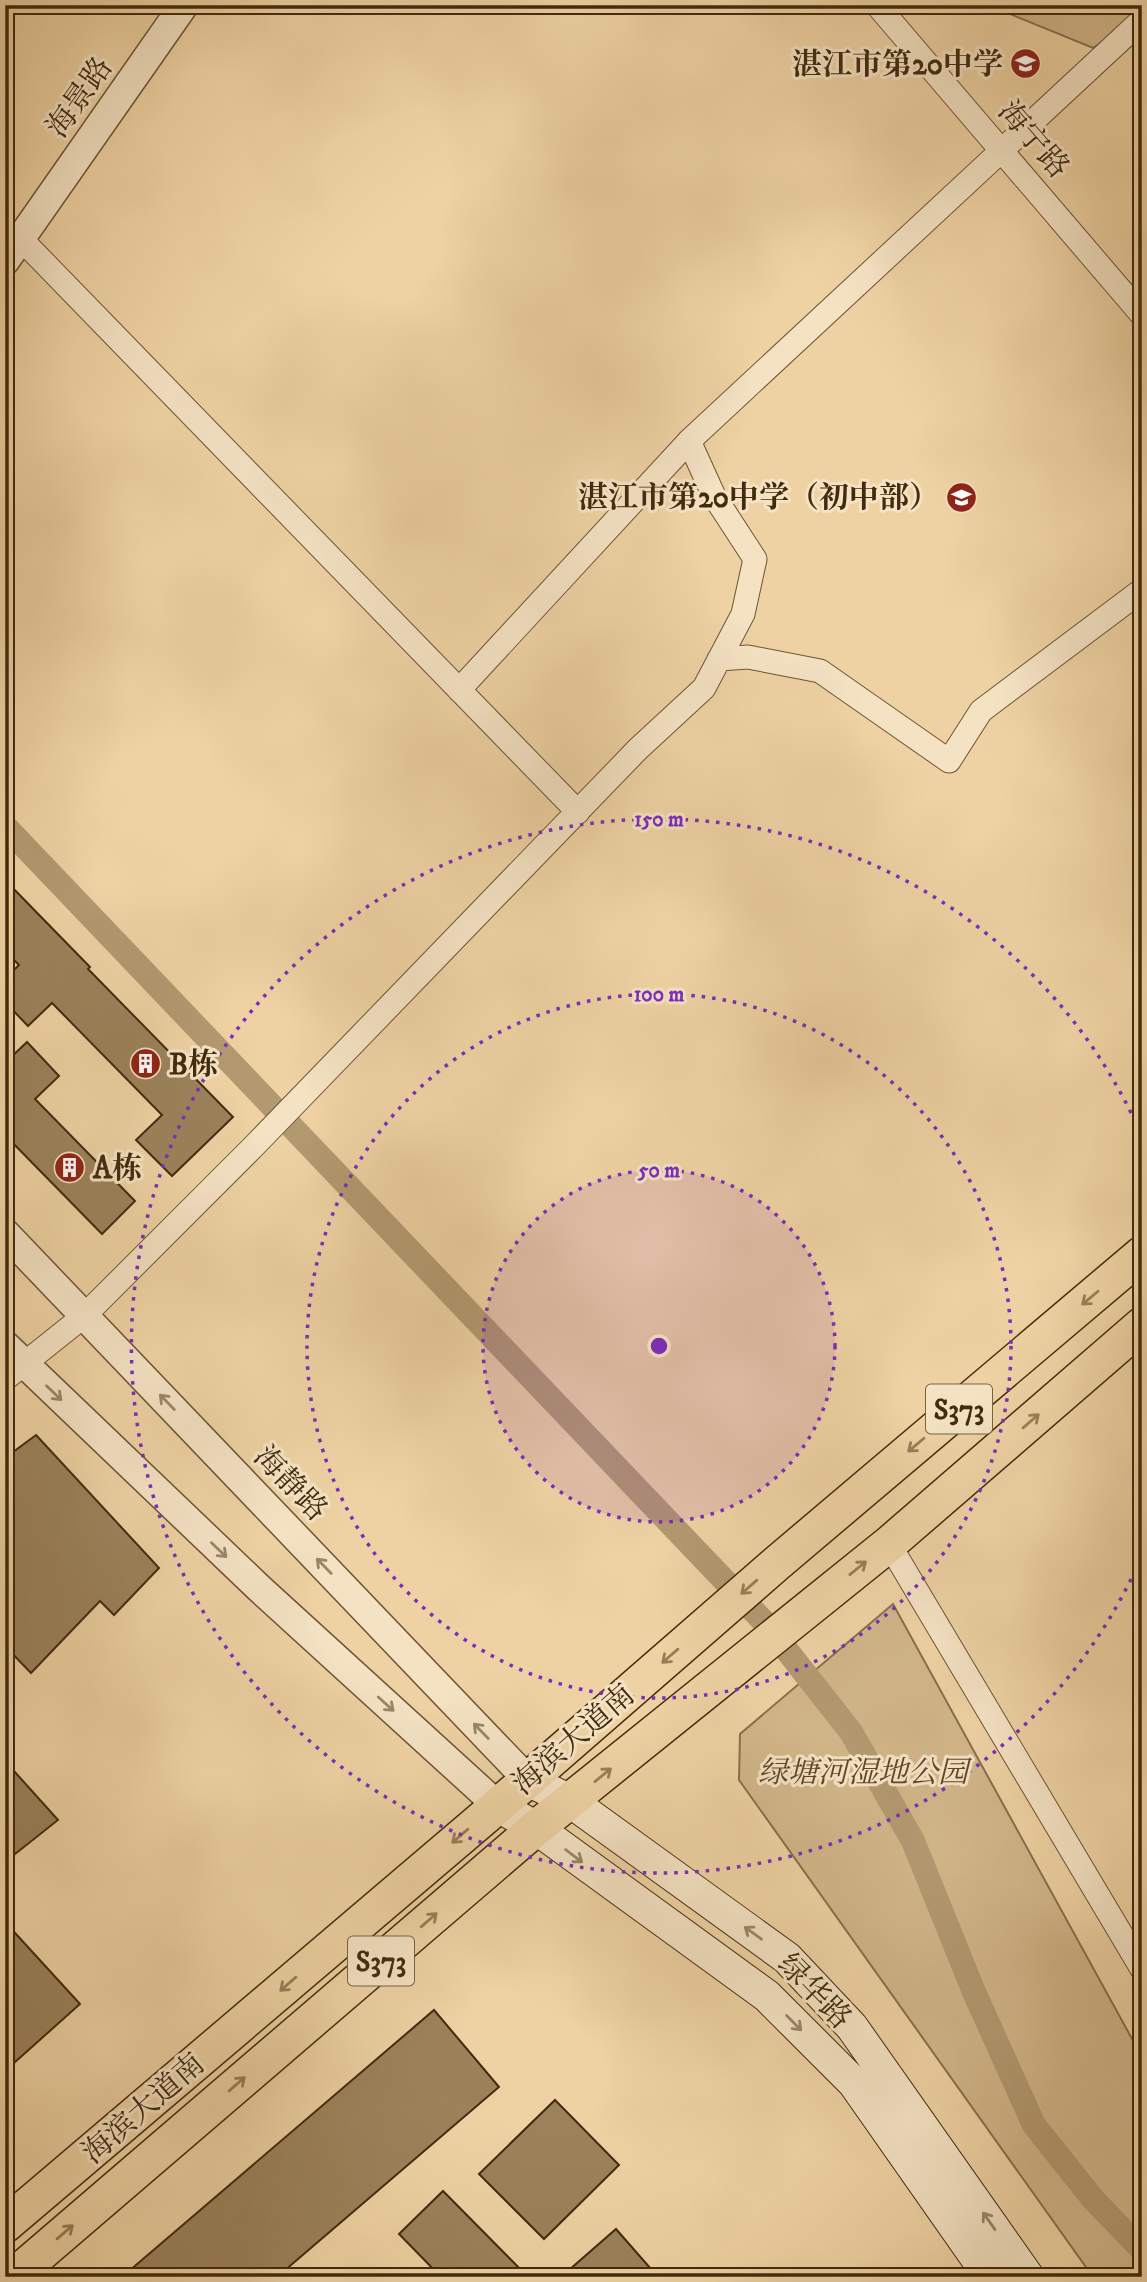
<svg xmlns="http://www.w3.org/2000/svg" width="1147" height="2282" font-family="'IM FELL DW Pica','Noto Serif SC',serif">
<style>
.green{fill:#d1b68a;stroke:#89704c;stroke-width:2}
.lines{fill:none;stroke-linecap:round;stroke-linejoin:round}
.canal{stroke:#b39970;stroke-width:24}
.building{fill:#9b825b;stroke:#412b0e;stroke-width:2}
.minor-casing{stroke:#6c5533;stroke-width:25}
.tertiary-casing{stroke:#6c5533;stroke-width:31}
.secondary-casing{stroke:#412b0e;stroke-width:34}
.primary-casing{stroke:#412b0e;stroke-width:38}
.minor{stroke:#f4e2c3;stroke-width:23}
.tertiary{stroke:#f4e2c3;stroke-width:28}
.secondary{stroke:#f4e2c3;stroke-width:32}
.primary{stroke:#eed2a3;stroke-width:35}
.oneway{stroke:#987e58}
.oneway2{stroke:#9a8668}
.ring{fill:none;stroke:#7b2cbf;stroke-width:3.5;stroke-dasharray:3.5 7}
.labels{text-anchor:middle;stroke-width:6;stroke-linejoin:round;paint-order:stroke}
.shield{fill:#f4e2c3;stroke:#776244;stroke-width:2}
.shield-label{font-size:28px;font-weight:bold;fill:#412b0e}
.poi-label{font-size:30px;font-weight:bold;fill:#412b0e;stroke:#f4e2c3;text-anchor:end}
.street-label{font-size:30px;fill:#412b0e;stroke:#f4e2c3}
.park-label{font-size:30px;font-style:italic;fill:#5e4727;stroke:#f4e2c3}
.centre{fill:#7b2cbf;stroke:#f4e2c3;stroke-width:3.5}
.ring-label{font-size:21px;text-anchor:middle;font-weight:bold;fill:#7b2cbf;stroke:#f4e2c3;stroke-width:6;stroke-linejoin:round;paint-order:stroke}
</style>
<rect width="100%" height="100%" fill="#eed2a3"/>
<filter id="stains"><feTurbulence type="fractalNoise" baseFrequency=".00286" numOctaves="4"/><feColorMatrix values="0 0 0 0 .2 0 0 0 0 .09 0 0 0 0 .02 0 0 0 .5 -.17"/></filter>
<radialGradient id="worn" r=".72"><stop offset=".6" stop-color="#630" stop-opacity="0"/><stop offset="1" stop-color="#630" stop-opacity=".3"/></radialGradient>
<path class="green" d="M 988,5 L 1142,5 L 1142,8 L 1109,38 L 1093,48 Z
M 893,1604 L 1142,2057 L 1142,2277 L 1093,2277 L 739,1780 L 740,1734 Z"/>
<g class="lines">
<path class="canal" d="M 5,826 L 766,1624 L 851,1732 L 913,1841 L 974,1992 L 1034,2125 L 1093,2199 L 1142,2250"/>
</g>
<path class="building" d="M 5,880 L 90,967 L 88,969 L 233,1117 L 172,1176 L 136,1140 L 162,1115 L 52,1003 L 28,1026 L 5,1002 L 5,979 L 19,965 L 5,951 Z
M 27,1042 L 59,1076 L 35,1099 L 135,1201 L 102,1234 L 5,1135 L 5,1063 Z
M 36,1435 L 159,1568 L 114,1615 L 100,1601 L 31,1673 L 5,1646 L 5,1458 Z
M 5,1761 L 58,1820 L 5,1862 Z
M 5,1922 L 80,2004 L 5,2071 Z
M 434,2010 L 499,2087 L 277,2277 L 122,2277 Z
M 555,2100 L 619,2165 L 544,2239 L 479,2174 Z
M 443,2191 L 528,2277 L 441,2277 L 399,2234 Z
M 616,2229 L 658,2277 L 561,2277 Z"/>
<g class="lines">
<defs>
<path id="minor" d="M 877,5 L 1142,315
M 21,239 L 578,812
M 719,659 L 748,657 L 820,671 L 949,761 L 981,711 L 1142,590
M 459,690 L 689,441 L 1142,20
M 5,1379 L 84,1316 L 254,1146 L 638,749 L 704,688 L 743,614 L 755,559 L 714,496 L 689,441
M 889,1544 L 1142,1969"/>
<path id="tertiary" d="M 5,261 L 184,5
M 5,1233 L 528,1780
M 5,1345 L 259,1588 L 497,1805"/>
<path id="secondary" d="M 528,1780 L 570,1801 L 787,1958 L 852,2027 L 1028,2277
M 497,1805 L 536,1828 L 767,1996 L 854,2083 L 990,2277"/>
<path id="primary" d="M 5,2225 L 528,1780 L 776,1564 L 1142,1254
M 13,2277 L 536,1828 L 889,1544 L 1142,1325"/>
</defs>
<use href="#minor" class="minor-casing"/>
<use href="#tertiary" class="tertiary-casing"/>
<use href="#secondary" class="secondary-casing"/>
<use href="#primary" class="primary-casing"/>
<use href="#minor" class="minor"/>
<use href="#tertiary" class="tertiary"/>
<use href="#secondary" class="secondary"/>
<use href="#primary" class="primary"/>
</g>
<defs><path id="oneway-shaft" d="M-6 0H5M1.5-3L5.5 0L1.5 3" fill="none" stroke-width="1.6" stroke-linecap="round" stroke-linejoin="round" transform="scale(1.75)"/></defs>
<g class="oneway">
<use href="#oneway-shaft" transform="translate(1090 1298) rotate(140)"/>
<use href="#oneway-shaft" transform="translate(1031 1421) rotate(-41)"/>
<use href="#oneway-shaft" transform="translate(916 1445) rotate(140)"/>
<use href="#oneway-shaft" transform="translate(858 1568) rotate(-39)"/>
<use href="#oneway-shaft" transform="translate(749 1587) rotate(139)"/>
<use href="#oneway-shaft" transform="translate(670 1656) rotate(139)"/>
<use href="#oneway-shaft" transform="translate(603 1775) rotate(-39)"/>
<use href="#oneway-shaft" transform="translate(460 1836) rotate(139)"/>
<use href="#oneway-shaft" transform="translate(429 1920) rotate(-41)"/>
<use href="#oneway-shaft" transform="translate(288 1984) rotate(139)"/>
<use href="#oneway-shaft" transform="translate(237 2084) rotate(-41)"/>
<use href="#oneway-shaft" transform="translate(65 2232) rotate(-41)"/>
</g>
<g class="oneway2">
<use href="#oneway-shaft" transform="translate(54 1393) rotate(44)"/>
<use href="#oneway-shaft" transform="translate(167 1402) rotate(-134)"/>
<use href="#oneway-shaft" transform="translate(219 1550) rotate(44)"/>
<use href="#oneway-shaft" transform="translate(324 1566) rotate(-134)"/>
<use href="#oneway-shaft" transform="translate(386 1704) rotate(42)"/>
<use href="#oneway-shaft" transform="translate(481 1731) rotate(-134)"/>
<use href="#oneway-shaft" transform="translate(574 1856) rotate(37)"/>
<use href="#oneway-shaft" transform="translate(753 1933) rotate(-144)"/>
<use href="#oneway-shaft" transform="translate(794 2023) rotate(45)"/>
<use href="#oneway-shaft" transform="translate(989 2221) rotate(-125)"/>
</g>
<circle cx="659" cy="1346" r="176" fill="#7b2cbf" fill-opacity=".12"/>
<g class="ring">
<circle cx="659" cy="1346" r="176"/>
<circle cx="659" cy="1346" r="352"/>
<path d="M1140 1560A527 527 0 1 1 1140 1132"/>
</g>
<defs>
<symbol id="school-disc" viewBox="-11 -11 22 22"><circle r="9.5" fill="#8f2418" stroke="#f4e2c3"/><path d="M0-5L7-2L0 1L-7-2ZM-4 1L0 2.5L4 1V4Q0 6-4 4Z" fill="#fff"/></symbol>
<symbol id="building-disc" viewBox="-11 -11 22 22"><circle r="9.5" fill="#8f2418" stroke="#f4e2c3"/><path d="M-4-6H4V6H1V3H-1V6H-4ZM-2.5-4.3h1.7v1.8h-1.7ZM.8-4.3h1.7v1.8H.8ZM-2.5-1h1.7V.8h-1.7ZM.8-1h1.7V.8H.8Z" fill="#fff"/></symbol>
</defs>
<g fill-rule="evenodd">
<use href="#school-disc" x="1008" y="46" width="35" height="35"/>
<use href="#school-disc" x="944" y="480" width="35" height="35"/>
<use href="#building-disc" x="128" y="1046" width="35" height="35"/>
<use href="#building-disc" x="52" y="1150" width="35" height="35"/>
</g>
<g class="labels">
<g class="shield">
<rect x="926" y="1384.5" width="66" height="49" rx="5"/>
<rect x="348" y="1936.5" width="66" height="49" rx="5"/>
</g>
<g class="shield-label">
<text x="959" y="1419">S373</text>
<text x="381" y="1971">S373</text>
</g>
<g class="poi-label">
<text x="1003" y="74">湛江市第20中学</text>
<text x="939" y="507">湛江市第20中学（初中部）</text>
<text x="169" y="1074" text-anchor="start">B栋</text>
<text x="93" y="1178" text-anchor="start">A栋</text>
</g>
<g class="street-label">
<text transform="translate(79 97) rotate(-55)" y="10">海景路</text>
<text transform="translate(1034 139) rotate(49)" y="10">海宁路</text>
<text transform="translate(291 1483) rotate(46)" y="10">海静路</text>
<text transform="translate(573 1739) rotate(-41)" y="10">海滨大道南</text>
<text transform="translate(815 1991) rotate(46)" y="10">绿华路</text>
<text transform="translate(143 2108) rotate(-41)" y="10">海滨大道南</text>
</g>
<g class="park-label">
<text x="863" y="1782">绿塘河湿地公园</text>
</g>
</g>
<circle cx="659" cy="1346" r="10" class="centre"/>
<g class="ring-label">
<text x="659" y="826">150 m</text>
<text x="659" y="1001">100 m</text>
<text x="659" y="1177">50 m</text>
</g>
<rect width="1147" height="2282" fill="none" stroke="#eed2a3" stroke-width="28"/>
<rect x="7" y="7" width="1133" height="2268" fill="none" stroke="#412b0e" stroke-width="3.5"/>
<rect x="14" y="14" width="1119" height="2254" fill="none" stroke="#412b0e" stroke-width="2"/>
<rect width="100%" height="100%" filter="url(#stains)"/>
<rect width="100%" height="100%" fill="url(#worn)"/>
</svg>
